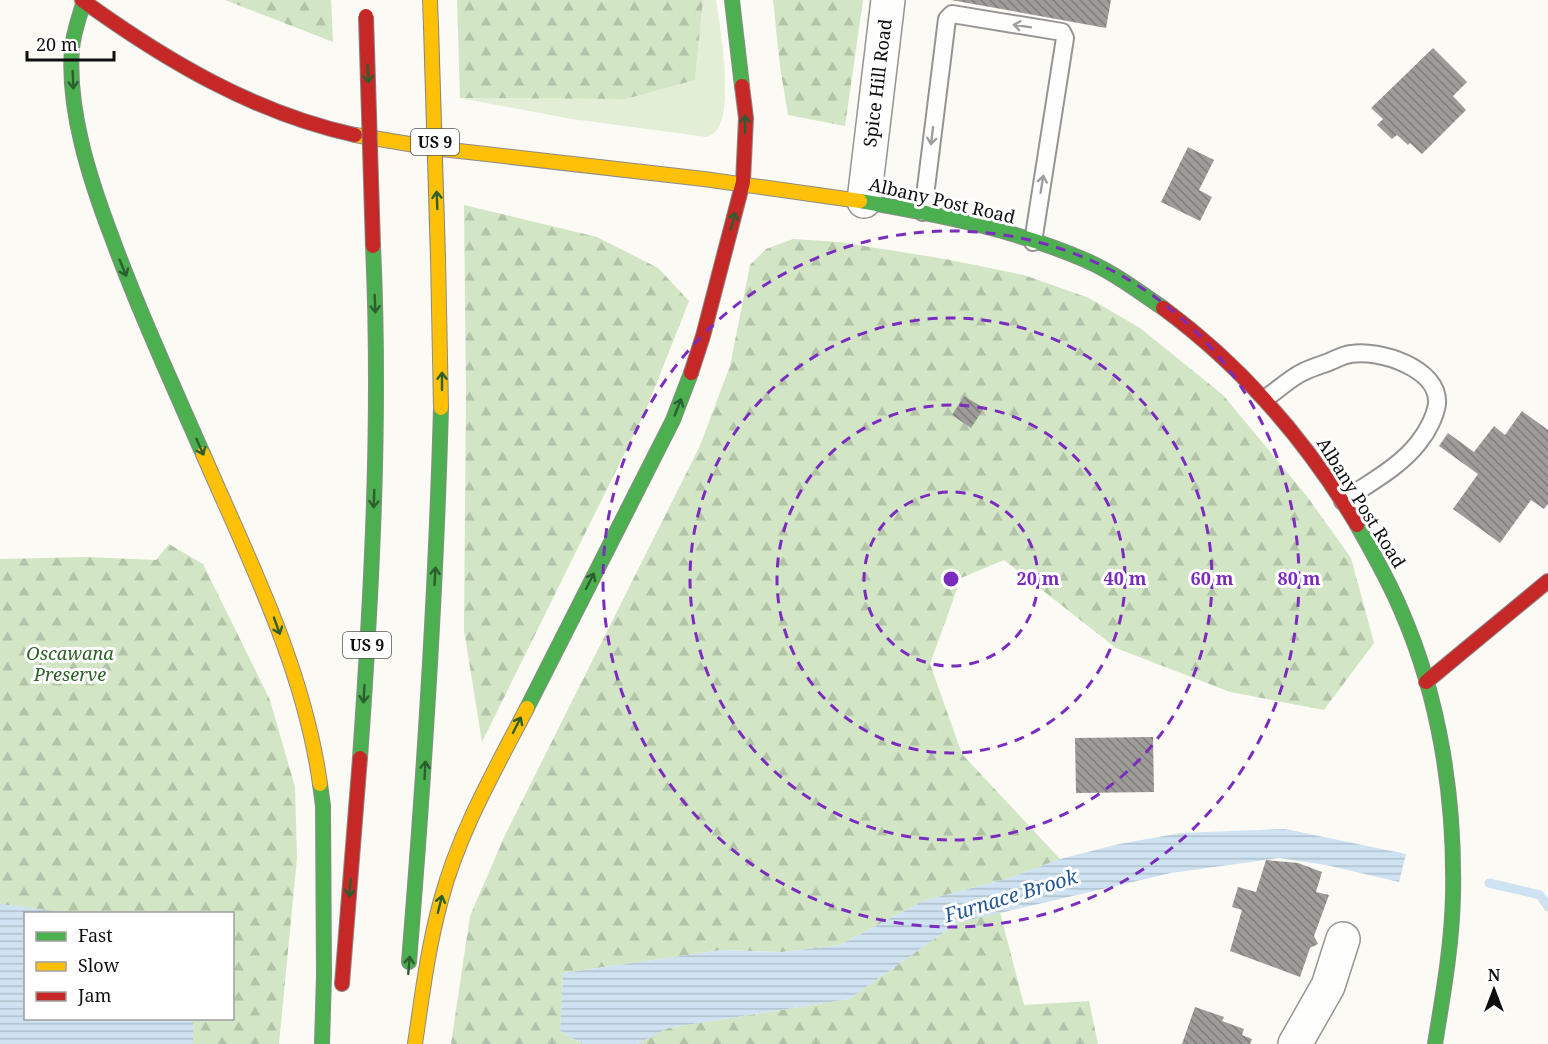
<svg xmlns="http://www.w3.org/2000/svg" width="1548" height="1044" font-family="'Noto Serif',serif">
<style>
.grass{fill:#e2eed6}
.forest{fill:url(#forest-firs)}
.water{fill:url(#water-rules)}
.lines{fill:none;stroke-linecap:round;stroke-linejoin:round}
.stream{stroke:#cee2f1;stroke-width:9}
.building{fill:url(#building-back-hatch)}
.lane-casing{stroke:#959492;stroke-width:20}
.street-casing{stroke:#959492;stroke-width:36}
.fast-casing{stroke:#8b8b88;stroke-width:16}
.slow-casing{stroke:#8b8b88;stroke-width:16}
.jam-casing{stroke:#8b8b88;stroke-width:16}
.lane{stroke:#fefefd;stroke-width:16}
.street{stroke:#fefefd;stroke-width:33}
.fast{stroke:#4caf50;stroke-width:14}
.slow{stroke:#ffc107;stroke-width:14}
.jam{stroke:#c62828;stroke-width:14}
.slow-bridge-casing{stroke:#82827f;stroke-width:16;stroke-linecap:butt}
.jam-bridge-casing{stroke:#82827f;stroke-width:16;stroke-linecap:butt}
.slow-bridge{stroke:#ffc107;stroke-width:14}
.jam-bridge{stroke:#c62828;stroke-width:14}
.oneway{stroke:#9e9e9d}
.oneway2{stroke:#2d5e2f}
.ring{fill:none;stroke:#7b2cbf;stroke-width:3;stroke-dasharray:10 8}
.labels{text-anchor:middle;stroke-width:6;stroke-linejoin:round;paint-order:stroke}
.shield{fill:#fff;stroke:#565656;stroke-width:1.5}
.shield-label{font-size:16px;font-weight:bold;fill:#0e0e0e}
.street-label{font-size:18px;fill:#0e0e0e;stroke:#fff}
.park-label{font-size:18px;font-style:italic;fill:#2b6024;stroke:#fff}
.water-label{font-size:20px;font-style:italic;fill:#235894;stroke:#fff}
.centre{fill:#7b2cbf;stroke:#fff;stroke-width:3}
.ring-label{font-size:18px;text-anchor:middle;font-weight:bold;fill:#7b2cbf;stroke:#fff;stroke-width:6;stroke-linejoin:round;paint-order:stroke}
</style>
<defs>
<pattern id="forest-firs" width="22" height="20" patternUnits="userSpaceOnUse" patternTransform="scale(1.5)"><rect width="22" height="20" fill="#d2e5c5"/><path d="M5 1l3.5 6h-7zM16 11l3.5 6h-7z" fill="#b3c3a8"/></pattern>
<pattern id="water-rules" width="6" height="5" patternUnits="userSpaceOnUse" patternTransform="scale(1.5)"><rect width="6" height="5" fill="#cee2f1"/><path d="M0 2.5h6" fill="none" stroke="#b0c1cd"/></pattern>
<pattern id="building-back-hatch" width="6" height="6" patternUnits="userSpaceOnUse" patternTransform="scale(1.5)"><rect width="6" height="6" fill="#9e9c99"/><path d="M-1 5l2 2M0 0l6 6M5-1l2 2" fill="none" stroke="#7f7e7b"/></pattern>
</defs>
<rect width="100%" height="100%" fill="#fbfaf4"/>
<path class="grass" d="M 703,0 L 716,0 C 720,27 735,113 715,132 C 713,134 710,136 707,137 L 572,119 L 460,98 L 626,99 L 695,80 Z"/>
<path class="forest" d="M 225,0 L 331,0 L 333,42 Z
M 457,0 L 703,0 L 695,80 L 626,99 L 460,98 Z
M 773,0 L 863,0 L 845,126 L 788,115 L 780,66 Z
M 464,205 L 597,237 L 658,268 L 689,301 L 646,410 L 482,742 L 464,630 L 466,393 Z
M 793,239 L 839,242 L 945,259 L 1024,275 L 1089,298 L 1140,328 L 1223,395 L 1306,495 L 1351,558 L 1374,643 L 1324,710 L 1230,692 L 1116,648 L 1004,560 L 961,578 L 930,664 L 962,754 L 1060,859 L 1009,878 L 923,901 L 840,945 L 782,952 L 722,950 L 563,973 L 560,1031 L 583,1044 L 451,1044 L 470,916 L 505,835 L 699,448 L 730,366 L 750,265 L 766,249 Z
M 169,544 L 203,564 L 270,700 L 295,787 L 297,858 L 279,1044 L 193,1044 L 193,1019 L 232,1018 L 232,914 L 70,914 L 0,904 L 0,559 L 87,557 L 156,560 Z
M 1000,912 L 1024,1005 L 1089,1001 L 1098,1044 L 637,1044 L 668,1028 L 849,999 L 957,923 Z"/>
<path class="water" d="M 1285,829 L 1406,854 L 1399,882 L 1326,865 L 1279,858 L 1171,873 L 957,923 L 849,999 L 668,1028 L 637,1044 L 583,1044 L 560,1031 L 563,973 L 722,950 L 782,952 L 840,945 L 923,901 L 1009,878 L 1060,859 L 1119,844 L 1181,833 Z
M 0,904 L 70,913 L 26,914 L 26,1018 L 193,1019 L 193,1044 L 0,1044 Z"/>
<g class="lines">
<path class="stream" d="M 1489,883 L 1540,895 L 1548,907"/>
</g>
<path class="building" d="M 951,0 L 1111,0 L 1106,28 Z
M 1433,48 L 1467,82 L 1453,96 L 1466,110 L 1422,154 L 1410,143 L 1408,145 L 1397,135 L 1392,139 L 1377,125 L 1383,119 L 1371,108 Z
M 1188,147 L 1214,160 L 1199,190 L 1212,197 L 1200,221 L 1161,202 Z
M 964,396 L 984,408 L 971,428 L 952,415 Z
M 1522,411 L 1548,430 L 1548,504 L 1544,509 L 1531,500 L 1500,543 L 1453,509 L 1478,474 L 1439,446 L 1448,433 L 1474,452 L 1494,426 L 1505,435 Z
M 1153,737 L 1154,792 L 1076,793 L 1075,738 Z
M 1266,860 L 1298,863 L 1322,872 L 1316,892 L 1329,895 L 1314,936 L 1318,944 L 1310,948 L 1300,977 L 1230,951 L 1242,910 L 1232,907 L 1238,887 L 1256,892 Z
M 1195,1007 L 1224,1017 L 1222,1021 L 1244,1029 L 1242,1035 L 1252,1039 L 1250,1044 L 1182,1044 Z"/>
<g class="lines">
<defs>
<path id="lane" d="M 923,212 L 947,19 L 952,14 L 1062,32 L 1065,38 L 1033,242
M 1266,398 C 1278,390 1290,378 1303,372 C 1311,368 1321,365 1329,362 C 1336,359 1343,355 1351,354 C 1378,349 1440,368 1437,404 C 1435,417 1427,432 1419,442 C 1400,467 1369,483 1343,501"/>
<path id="street" d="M 864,201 L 888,0
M 1295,1044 L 1328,986 L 1343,939"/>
<path id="fast" d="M 84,0 C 80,16 73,33 72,49 C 67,109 90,180 111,235 C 138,309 171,381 203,454
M 732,0 L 742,86
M 860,201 C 936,214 1014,229 1085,260 C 1113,272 1138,291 1163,308
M 1357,525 C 1373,553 1389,581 1401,610 C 1440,699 1455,799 1453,895 C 1452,945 1443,995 1435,1044
M 527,708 L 673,420 L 691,373
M 360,758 C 372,588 381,417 373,246
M 320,784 L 323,806 L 324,975 L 322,1044
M 409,962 C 424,778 436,593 441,408"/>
<path id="slow" d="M 430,0 L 431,26
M 355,135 L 433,148 L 704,179 L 860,201
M 438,258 L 441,408
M 203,454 C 249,560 304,668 320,784
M 415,1044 C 422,996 428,947 441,900 C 459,832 495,770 527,708"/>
<path id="jam" d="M 82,0 C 165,60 254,113 355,135
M 1163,308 C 1243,367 1306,440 1357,525
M 691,373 L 703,336 L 743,182 L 746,118 L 742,86
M 1426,682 L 1548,581
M 342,984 L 360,758"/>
</defs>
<use href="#lane" class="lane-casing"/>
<use href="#street" class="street-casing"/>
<use href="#fast" class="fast-casing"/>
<use href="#slow" class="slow-casing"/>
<use href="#jam" class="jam-casing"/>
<use href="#lane" class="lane"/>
<use href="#street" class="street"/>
<use href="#fast" class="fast"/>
<use href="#slow" class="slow"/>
<use href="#jam" class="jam"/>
<defs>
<path id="slow-bridge" d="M 431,26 L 438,258"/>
<path id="jam-bridge" d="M 366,16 L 373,246"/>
</defs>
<use href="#slow-bridge" class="slow-bridge-casing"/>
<use href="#jam-bridge" class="jam-bridge-casing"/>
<use href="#slow-bridge" class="slow-bridge"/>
<use href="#jam-bridge" class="jam-bridge"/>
</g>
<defs><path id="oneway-shaft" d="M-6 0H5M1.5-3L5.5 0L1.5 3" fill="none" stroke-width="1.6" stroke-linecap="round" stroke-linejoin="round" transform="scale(1.5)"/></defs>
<g class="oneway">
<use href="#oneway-shaft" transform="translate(1022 26) rotate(-171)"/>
<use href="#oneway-shaft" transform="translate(932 136) rotate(97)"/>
<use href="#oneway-shaft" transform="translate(1042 184) rotate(-81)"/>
</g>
<g class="oneway2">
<use href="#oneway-shaft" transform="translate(368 74) rotate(88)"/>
<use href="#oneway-shaft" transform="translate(73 80) rotate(88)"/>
<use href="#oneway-shaft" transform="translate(745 124) rotate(-90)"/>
<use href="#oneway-shaft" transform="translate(437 200) rotate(-92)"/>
<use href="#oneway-shaft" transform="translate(733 221) rotate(-75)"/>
<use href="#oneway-shaft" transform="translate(123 268) rotate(68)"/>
<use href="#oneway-shaft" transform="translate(375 304) rotate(88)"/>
<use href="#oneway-shaft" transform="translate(442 381) rotate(-90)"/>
<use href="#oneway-shaft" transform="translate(678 407) rotate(-68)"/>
<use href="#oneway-shaft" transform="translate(200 447) rotate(66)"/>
<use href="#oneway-shaft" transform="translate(374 499) rotate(92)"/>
<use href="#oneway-shaft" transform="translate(435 576) rotate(-87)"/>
<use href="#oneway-shaft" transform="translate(590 581) rotate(-63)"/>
<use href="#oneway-shaft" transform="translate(277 626) rotate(70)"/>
<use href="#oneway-shaft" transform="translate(364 694) rotate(93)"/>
<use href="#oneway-shaft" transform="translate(517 725) rotate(-63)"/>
<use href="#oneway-shaft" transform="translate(425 770) rotate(-87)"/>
<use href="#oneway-shaft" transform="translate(350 888) rotate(95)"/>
<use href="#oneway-shaft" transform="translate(440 904) rotate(-76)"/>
<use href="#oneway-shaft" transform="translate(409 965) rotate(-85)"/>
</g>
<g class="ring">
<circle cx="951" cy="579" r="87"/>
<circle cx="951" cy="579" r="174"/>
<circle cx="951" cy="579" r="261"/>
<circle cx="951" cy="579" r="348"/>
</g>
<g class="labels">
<g class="shield">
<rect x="411" y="129" width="48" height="26" rx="4.5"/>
<rect x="343" y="632" width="48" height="26" rx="4.5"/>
</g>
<g class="shield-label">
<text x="435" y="148">US 9</text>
<text x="367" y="651">US 9</text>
</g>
<g class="street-label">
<text transform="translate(878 83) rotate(-83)" y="6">Spice Hill Road</text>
<text transform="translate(942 201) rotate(13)" y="6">Albany Post Road</text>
<text transform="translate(1361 503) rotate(58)" y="6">Albany Post Road</text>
</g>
<g class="park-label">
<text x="70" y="660">Oscawana<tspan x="70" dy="21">Preserve</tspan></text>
</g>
<g class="water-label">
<text transform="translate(1011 896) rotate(-17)" y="7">Furnace Brook</text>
</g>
</g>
<circle cx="951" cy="579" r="9" class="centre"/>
<g class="ring-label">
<text x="1038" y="585">20 m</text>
<text x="1125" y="585">40 m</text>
<text x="1212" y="585">60 m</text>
<text x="1299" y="585">80 m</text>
</g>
<rect x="24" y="912" width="210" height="108" fill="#ffffff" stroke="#9f9f9f" stroke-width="1.5"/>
<rect x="36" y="932" width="30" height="9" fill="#4caf50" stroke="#9f9f9f" stroke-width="1.5"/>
<text x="78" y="942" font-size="18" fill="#0e0e0e">Fast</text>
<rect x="36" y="962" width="30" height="9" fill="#ffc107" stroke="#9f9f9f" stroke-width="1.5"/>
<text x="78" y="972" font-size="18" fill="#0e0e0e">Slow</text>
<rect x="36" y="992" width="30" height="9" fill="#c62828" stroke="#9f9f9f" stroke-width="1.5"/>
<text x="78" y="1002" font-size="18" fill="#0e0e0e">Jam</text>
<g transform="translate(1494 990)" stroke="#ffffff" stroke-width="4.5" paint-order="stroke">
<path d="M0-4.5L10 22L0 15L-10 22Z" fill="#0e0e0e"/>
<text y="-9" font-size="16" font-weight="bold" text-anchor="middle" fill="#0e0e0e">N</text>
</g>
<path d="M27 51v9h87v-9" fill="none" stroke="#0e0e0e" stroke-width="3"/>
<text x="36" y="51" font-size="18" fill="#0e0e0e" stroke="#ffffff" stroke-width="4.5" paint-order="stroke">20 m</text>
</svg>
